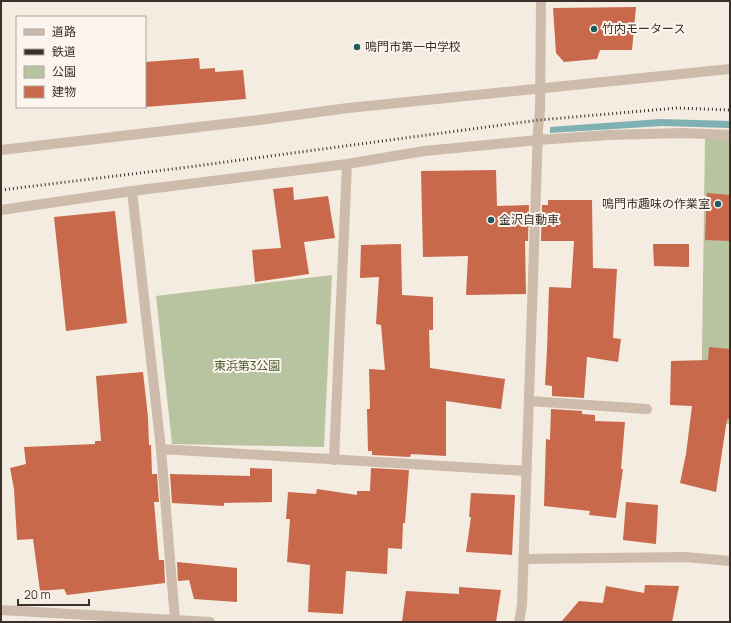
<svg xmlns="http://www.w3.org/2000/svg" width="731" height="623" font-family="Manrope,'Noto Sans JP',sans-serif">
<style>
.green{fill:#b8c4a0}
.water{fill:#7fb0b2}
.building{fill:#c8694b}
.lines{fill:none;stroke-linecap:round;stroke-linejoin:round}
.minor{stroke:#cdbbac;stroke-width:10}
.tertiary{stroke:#cdbbac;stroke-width:10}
.rail{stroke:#3b302b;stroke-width:3;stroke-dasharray:1 3;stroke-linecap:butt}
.poi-dot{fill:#1f5a5e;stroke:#fbf5ee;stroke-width:1.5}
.labels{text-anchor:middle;stroke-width:4;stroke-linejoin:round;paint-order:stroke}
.poi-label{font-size:12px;fill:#3b302b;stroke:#fbf5ee;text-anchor:start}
.park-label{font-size:12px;fill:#4a5a2e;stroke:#fbf5ee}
</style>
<rect width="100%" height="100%" fill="#f4ebe1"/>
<path class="green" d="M 705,138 L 730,139 L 730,424 L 701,423 Z
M 332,275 L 324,447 L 172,444 L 156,296 Z"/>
<path class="water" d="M 660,119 L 730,121 L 730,128 L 662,126 L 550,133 L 550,127 Z"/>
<path class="building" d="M 636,7 L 632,50 L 600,50 L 597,59 L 564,62 L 556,53 L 553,8 Z
M 199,58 L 200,69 L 215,68 L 215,72 L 243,70 L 246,99 L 145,107 L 145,62 Z
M 496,170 L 497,206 L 529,205 L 528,241 L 525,241 L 526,294 L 466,295 L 468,256 L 423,257 L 421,171 Z
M 293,187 L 294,200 L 328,196 L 335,238 L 304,242 L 309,274 L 255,282 L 252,250 L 281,248 L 273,189 Z
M 707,193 L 730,195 L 730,241 L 705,240 Z
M 548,200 L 592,200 L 593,268 L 617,269 L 613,338 L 621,339 L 618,362 L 587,357 L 584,398 L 552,396 L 552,386 L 545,385 L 547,350 L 549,287 L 571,288 L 574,241 L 541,241 L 542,205 L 548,205 Z
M 115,211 L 127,323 L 66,331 L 54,217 Z
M 401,244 L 402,295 L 433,297 L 433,330 L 429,330 L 430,368 L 505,379 L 501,409 L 446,401 L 446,456 L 411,454 L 410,457 L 372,455 L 372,451 L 368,451 L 367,409 L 370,409 L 369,369 L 385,370 L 381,325 L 376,324 L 379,277 L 360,278 L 361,245 Z
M 653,244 L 689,244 L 689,267 L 654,266 Z
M 709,347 L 730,349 L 730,419 L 727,419 L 716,492 L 680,483 L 686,454 L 692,406 L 670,405 L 671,361 L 708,360 Z
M 143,372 L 148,417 L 149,445 L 151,445 L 152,474 L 157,474 L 159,502 L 154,502 L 159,560 L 164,560 L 165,583 L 67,595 L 64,589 L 40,591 L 33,539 L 17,540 L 14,489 L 10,468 L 26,464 L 24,447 L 95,444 L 95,441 L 101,441 L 96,376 Z
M 551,409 L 582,411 L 582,414 L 595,415 L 595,421 L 625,422 L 621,469 L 623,469 L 616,518 L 589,515 L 590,511 L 544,506 L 546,439 L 550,440 Z
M 250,468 L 272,469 L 272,502 L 224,503 L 224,506 L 172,503 L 170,474 L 250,476 Z
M 371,468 L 409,470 L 405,523 L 403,523 L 402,549 L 388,548 L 387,574 L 346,571 L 343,614 L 308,612 L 310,565 L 287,562 L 290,519 L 286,519 L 288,492 L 316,494 L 317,489 L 357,495 L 357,491 L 370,491 Z
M 471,493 L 515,495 L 512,555 L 466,552 L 471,517 L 469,517 Z
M 626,502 L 658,505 L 656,544 L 623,540 Z
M 177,562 L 237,568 L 237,602 L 194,599 L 189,580 L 178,581 Z
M 645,585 L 679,586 L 672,622 L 561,622 L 579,601 L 603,603 L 606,586 L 644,593 Z
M 459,587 L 501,590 L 496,622 L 402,622 L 406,591 L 459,594 Z"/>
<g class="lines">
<path class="minor" d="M 132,191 L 161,449
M 1,210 L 132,191 L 347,164 L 424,151 L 538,140 L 609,135 L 682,133 L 730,135
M 529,401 L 647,409
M 334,460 L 347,164
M 524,559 L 685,557 L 730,561
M 1,610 L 210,622
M 175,620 L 161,449 L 527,471
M 519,622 L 522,605 L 538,129 L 540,111 L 541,1"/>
<path class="tertiary" d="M 1,150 L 259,120 L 348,108 L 730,69"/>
<path class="rail" d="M 1,190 L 181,168 L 539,120 L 677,108 L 730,110"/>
</g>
<g class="poi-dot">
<circle cx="594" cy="29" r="4"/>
<circle cx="357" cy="47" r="4"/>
<circle cx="718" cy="204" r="4"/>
<circle cx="491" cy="220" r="4"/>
</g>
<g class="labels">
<g class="poi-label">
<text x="602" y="33">竹内モータース</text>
<text x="365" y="51">鳴門市第一中学校</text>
<text x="710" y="208" text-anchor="end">鳴門市趣味の作業室</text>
<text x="499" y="224">金沢自動車</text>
</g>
<g class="park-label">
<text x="247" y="370">東浜第3公園</text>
</g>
</g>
<rect width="731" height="623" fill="none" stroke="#3b302b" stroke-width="4"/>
<rect x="16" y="16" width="130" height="92" fill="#fbf5ee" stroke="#aea6a0"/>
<rect x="24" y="29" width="20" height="6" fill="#cdbbac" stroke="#aea6a0"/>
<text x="52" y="36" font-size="12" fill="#3b302b">道路</text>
<rect x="24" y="49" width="20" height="6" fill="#3b302b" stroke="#aea6a0"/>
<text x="52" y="56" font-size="12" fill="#3b302b">鉄道</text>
<rect x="24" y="66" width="20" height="12" fill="#b8c4a0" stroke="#aea6a0"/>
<text x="52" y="76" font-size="12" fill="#3b302b">公園</text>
<rect x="24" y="86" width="20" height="12" fill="#c8694b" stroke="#aea6a0"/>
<text x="52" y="96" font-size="12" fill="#3b302b">建物</text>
<path d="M18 599v6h71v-6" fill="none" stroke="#3b302b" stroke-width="2"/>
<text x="24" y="599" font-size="12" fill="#3b302b" stroke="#fbf5ee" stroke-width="3" paint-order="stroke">20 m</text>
</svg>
